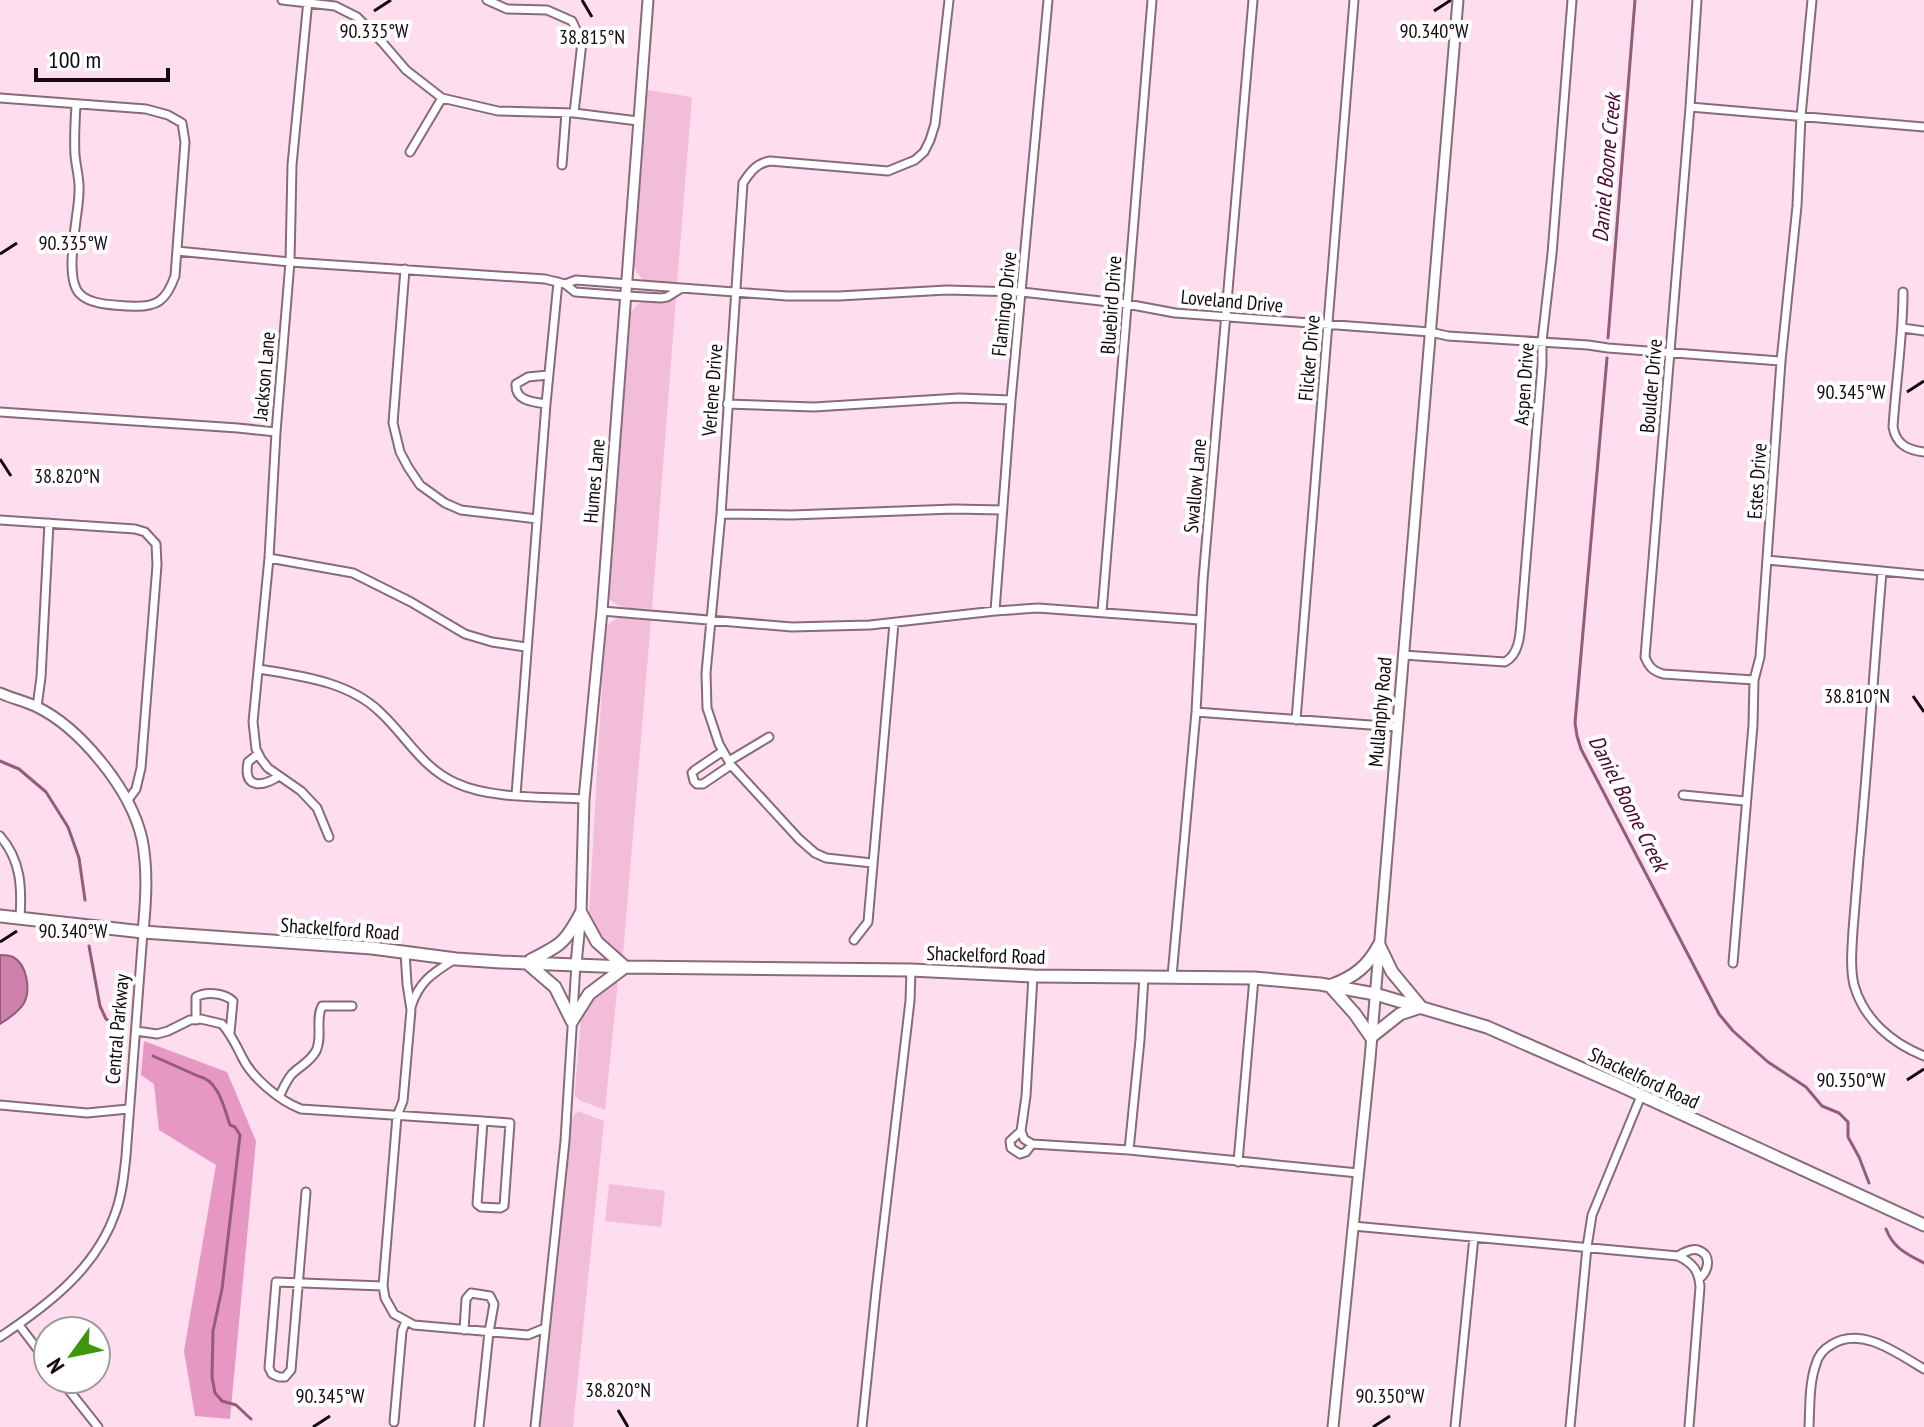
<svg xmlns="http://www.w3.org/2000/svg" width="1924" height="1427" font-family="'PT Sans Narrow',sans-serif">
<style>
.green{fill:#f2bdd8}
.forest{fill:#e698c2}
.water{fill:#cc80aa;stroke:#945c7b;stroke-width:2}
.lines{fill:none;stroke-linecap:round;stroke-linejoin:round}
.stream{stroke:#945c7b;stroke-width:3}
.minor-casing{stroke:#876b7a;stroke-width:11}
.tertiary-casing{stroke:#876b7a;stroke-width:13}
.primary-casing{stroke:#876b7a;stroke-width:15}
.minor{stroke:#fff;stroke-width:7}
.tertiary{stroke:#fff;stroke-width:9}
.primary{stroke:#fff;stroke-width:11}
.ticks{fill:none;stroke:#12080d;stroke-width:3}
.labels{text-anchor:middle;stroke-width:8;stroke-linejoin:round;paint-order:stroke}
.street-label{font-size:20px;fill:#12080d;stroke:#fff}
.water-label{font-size:22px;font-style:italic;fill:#4c0735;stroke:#fff}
.ticks-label{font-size:20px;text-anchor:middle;fill:#12080d;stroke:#fff;stroke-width:8;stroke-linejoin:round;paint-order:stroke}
</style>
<rect width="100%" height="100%" fill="#fedeee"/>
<path class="green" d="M 647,90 L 692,97 L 677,284 L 643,280 L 637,273 L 634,265 Z
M 676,298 L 652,609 C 636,608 616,611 608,596 L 631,312 C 642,294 657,303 676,298 Z
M 619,617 L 651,620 L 623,955 C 606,947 592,933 589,914 L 605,631 L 607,625 Z
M 609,981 L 618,981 L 605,1110 L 579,1100 L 575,1096 L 575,1089 L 582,1009 L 589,997 Z
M 578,1111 L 604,1121 L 573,1427 L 538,1427 L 571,1123 L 574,1115 Z
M 609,1184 L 665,1191 L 661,1227 L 605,1221 Z"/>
<path class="forest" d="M 144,1041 L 227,1072 L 256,1141 L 230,1419 L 195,1416 L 184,1351 L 216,1165 L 159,1130 L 154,1084 L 141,1075 Z"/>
<path class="water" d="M 0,955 C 4,955 9,955 13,957 C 27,964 31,990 24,1003 C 19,1012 8,1019 0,1024 Z"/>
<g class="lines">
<path class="stream" d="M 1608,338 L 1635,0
M 1607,358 L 1575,723 L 1577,736 L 1581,749 L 1719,1014 L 1733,1031 L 1768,1062 L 1806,1087 L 1822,1106 L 1839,1113 L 1848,1122 L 1848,1137 L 1859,1157 L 1869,1183
M 0,761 L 19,769 L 46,792 L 68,827 L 79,858 L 85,900
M 89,946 L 100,1006 L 106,1019 L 123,1031
M 153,1056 L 198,1076 C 219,1080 224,1108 230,1125 L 235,1127 L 240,1135 L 222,1289 L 213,1331 L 212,1377 L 215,1393 L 222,1401 L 236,1405 L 251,1419
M 1886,1229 C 1893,1248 1907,1254 1924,1263"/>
<defs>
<path id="minor" d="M 282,0 L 335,6 L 357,17 L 382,42 L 406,70 L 442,98 L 498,111 L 574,113 L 638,121
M 308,0 L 292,165 L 290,262 L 276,432 L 269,558 L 253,722 L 256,749 L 261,759 L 268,768 L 301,791 L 317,808 L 329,837
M 487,0 L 507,9 L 547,10 L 572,21 L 582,42 L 574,113
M 1697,0 L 1690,107 L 1645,657 C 1649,667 1653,671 1663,674 L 1754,680
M 0,98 L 146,109 L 168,115 L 182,123 L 185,142 L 175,276 C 166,301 157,308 129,306 C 115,305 92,305 81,295 C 62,280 79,215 79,192 C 80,180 76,167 75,155 C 74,138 75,121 76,105
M 1690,107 L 1924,127
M 410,152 L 442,98
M 562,165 L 566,113
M 177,251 L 290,262 L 545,279 L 565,284 L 575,292 L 627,296 L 661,298 L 667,297 L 680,289
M 405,269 L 393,423 L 400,452 L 408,467 L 420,485 L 445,503 L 461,510 L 537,519
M 565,284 L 576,280 L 787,296 L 839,296 L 947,290 L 1022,292 L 1127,304 L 1175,313 L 1430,332 L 1448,336 L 1588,345 L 1608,348 L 1781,361
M 1903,292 C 1903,337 1896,382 1893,427 C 1896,444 1907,450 1924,452
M 1903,328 L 1924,331
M 546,404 C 533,402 515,401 516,384 L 528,377 L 548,375
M 727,404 L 814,407 L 959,398 L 1011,400
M 0,412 L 238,428 L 276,432
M 721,514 L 792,515 L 954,509 L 1002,510
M 0,520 L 135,529 L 145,532 L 156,544 L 157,565 L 141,768 L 136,789 L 128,800
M 269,558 L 353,573 L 411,602 L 465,634 L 492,642 L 526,647
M 1767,560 L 1924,575
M 1882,572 C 1874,667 1868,762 1859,857 C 1857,882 1855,906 1853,930 C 1852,948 1850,967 1854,985 C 1864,1020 1892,1043 1924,1056
M 602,611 L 792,627 L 870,625 L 995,611 L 1038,608 L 1200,620
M 995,611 L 1011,400 L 1048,0
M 1102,612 L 1152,0
M 1403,655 L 1505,662 C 1522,653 1520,627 1522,610 L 1542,365 L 1542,341 L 1552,254 L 1572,0
M 259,669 C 300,676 348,681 380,712 C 406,736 422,768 456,783 C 490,799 546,797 584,799
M 37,707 L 41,677 L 49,523
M 1196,712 L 1397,727
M 1296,720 L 1354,0
M 723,751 L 695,770 L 692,773 L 694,781 L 697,784 L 703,784 L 731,765
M 258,754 L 248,762 C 243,788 261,788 279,776
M 729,761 L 769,737
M 516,795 L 546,404 L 558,282
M 1683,795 L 1745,801
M 0,836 C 21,860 22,887 20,918
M 872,863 L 826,858 L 815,853 L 799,839 L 731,765 L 719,744 L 707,708 L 706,673 L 721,514 L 743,183 C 750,172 757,163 770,161 L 888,171 L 915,160 L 924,152 L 930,140 L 935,124 L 949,0
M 854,940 L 868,922 L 894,623
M 405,952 L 407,984 L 411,1010 L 403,1101 L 397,1116 L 383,1286 L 385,1298 L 394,1314 L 414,1325 L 528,1335 L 545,1328
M 1733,963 L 1753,725 L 1754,680 L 1760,657 L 1781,361 L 1797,206 L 1801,116 L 1812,0
M 1033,976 L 1026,1096 L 1021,1131 L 1024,1139 L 1032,1144 L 1129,1150 L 1358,1173
M 1172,976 L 1196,712 L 1203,580 L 1253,0
M 411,1007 C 419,981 433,973 455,959
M 196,1020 L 196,997 C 206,991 224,993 233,1001 L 230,1033
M 136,1031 L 157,1034 L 168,1031 L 190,1020 L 201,1019 L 222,1024 C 231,1034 236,1045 242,1057 C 252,1078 280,1101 301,1109 L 483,1121 L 510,1123 L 504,1206 L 500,1208 L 481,1207 L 477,1204 L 483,1121
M 279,1097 C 283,1089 286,1081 292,1074 C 300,1066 310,1062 316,1051 C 323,1037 315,1020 322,1006 L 352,1006
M 0,1105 L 87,1113 L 128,1109
M 1021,1131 L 1010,1141 L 1011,1148 L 1020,1154 L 1026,1152 L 1032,1144
M 1129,1150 L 1140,1040 L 1144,977
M 1238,1162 L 1254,978
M 306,1192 L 291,1370 L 285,1377 L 279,1377 L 272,1374 L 269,1368 L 276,1282 L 383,1286
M 1353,1226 L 1678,1256 C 1693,1263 1699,1271 1700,1287 L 1689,1427
M 1678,1256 C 1683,1253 1691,1248 1698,1250 C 1713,1255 1708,1272 1699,1279
M 19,1325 L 48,1363
M 464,1330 L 466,1299 L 471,1293 L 490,1296 L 494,1304 L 489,1332 L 479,1427
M 0,1337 C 48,1305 97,1268 116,1211 C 122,1194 124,1175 126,1156 L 143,932
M 60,1379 L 98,1427
M 394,1422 L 402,1331 L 406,1321
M 535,1427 L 565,1141 L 576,964
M 862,1427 L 876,1291 L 910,1001 L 911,970
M 1455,1427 L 1474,1237
M 1570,1427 L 1587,1247 L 1592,1215 L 1641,1096
M 1809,1427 C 1810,1407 1809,1383 1816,1364 C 1818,1356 1824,1349 1831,1345 C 1861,1325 1898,1354 1924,1369"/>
<path id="tertiary" d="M 0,693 C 11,698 24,701 35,706 C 80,727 131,790 142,839 C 148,869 146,901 143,932
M 576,964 L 581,913 L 584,799 L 602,611 L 648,0
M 1333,1427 L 1370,1059 L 1458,0"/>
<path id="primary" d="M 581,913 L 597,942 L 624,966
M 0,916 L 143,932 L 372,948 L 456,959 L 501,962 L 625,967 L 911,970 L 1033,976 L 1254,978 L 1320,984 L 1375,994 L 1487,1027 L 1619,1085 L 1924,1225
M 1379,945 L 1392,972 L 1421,1007
M 531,960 C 561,945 565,943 581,913
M 527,963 L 555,987 L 572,1021
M 1332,985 C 1354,977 1368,966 1379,945
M 1330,986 L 1355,1014 L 1371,1037 L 1400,1014 L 1421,1007
M 572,1021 L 589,994 L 625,967"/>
</defs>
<use href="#minor" class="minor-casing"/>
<use href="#tertiary" class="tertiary-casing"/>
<use href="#primary" class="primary-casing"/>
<use href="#minor" class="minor"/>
<use href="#tertiary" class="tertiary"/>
<use href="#primary" class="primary"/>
</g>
<path class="ticks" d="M 582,0 L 592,17M 374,11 L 391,0M 1434,11 L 1451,0M 0,254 L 17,243M 1907,392 L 1924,381M 0,459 L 11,476M 1913,696 L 1924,712M 0,942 L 17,931M 1907,1080 L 1924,1069M 618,1410 L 628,1427M 313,1427 L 330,1416M 1373,1427 L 1390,1416"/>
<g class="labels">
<g class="street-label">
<text transform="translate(1232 301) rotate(5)" y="7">Loveland Drive</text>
<text transform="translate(1004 304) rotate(-84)" y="7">Flamingo Drive</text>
<text transform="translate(1111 305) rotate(-86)" y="7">Bluebird Drive</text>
<text transform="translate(1309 358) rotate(-85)" y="7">Flicker Drive</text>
<text transform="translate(264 376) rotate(-85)" y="7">Jackson Lane</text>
<text transform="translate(1524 384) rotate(-86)" y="7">Aspen Drive</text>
<text transform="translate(1651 386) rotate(-85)" y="7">Boulder Drive</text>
<text transform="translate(712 390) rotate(-86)" y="7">Verlene Drive</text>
<text transform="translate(594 481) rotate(-85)" y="7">Humes Lane</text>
<text transform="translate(1757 481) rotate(-86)" y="7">Estes Drive</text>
<text transform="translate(1195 486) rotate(-85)" y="7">Swallow Lane</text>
<text transform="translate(1380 712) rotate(-85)" y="7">Mullanphy Road</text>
<text transform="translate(340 929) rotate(4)" y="7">Shackelford Road</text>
<text transform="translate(986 955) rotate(2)" y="7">Shackelford Road</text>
<text transform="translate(117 1029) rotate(-85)" y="7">Central Parkway</text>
<text transform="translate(1644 1078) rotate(25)" y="7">Shackelford Road</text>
</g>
<g class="water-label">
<text transform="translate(1606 168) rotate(-85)" y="8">Daniel Boone Creek</text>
<text transform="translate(1629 803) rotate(63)" y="8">Daniel Boone Creek</text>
</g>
</g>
<g class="ticks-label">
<text x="374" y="38">90.335°W</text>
<text x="1434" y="38">90.340°W</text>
<text x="592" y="44">38.815°N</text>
<text x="73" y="250">90.335°W</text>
<text x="1851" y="399">90.345°W</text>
<text x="67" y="483">38.820°N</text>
<text x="1857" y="703">38.810°N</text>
<text x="73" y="938">90.340°W</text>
<text x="1851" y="1087">90.350°W</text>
<text x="618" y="1397">38.820°N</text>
<text x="330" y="1403">90.345°W</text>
<text x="1390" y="1403">90.350°W</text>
</g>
<g transform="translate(72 1355) rotate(237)"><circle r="38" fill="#ffffff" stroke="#a09c9e" stroke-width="2"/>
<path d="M0-6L14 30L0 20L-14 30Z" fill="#3d960c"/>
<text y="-12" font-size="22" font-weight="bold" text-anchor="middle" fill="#12080d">N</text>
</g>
<path d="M36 68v12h132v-12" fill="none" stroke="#12080d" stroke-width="4"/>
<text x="48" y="68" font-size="24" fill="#12080d" stroke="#ffffff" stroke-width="6" paint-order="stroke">100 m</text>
</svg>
